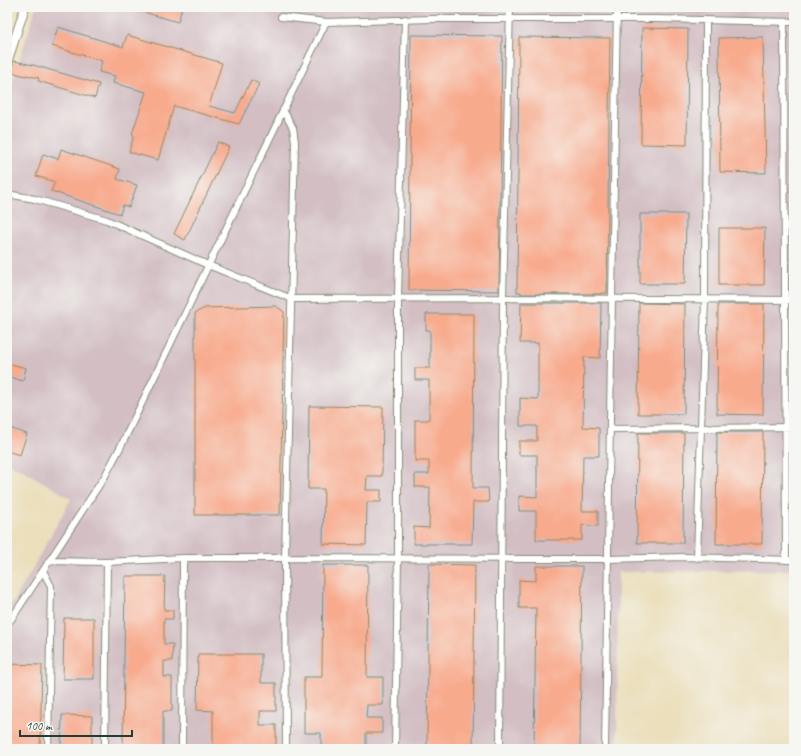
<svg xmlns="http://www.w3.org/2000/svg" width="801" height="756" font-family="Caveat,sans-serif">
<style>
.industrial{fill:#d2bec3}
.building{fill:#f8aa8d}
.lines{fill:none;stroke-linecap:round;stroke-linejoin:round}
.minor-casing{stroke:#858e78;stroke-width:8}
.tertiary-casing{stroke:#858e78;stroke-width:10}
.minor{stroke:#fff;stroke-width:6}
.tertiary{stroke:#fff;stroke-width:8}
</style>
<rect width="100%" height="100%" fill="#f6f6f2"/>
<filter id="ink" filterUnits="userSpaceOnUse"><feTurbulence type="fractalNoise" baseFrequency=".025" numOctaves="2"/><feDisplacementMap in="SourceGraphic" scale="8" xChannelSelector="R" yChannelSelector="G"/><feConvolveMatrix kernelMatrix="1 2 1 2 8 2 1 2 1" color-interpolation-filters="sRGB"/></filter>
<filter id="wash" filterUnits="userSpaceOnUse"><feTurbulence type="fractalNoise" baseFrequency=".012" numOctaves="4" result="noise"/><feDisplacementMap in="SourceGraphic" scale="16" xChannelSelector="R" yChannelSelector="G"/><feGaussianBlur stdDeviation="0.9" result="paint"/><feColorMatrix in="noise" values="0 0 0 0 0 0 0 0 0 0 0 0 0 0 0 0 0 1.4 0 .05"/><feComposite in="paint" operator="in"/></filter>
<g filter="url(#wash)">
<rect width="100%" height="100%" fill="#ebdfbc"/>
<path class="industrial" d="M 36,7 L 794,7 L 794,570 L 618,572 L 617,749 L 7,749 L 7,609 L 15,600 L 71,499 L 26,472 L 7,463 L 7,99 Z"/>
<g id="blocks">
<path class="building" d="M 134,7 L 182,7 L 178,22 L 133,9 Z
M 58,27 L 123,47 L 127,35 L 222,63 L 209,106 L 235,113 L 251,80 L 259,84 L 239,124 L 174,106 L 158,160 L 129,152 L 134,135 L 132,134 L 146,92 L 113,83 L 115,76 L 99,72 L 102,61 L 52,46 Z
M 642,28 L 688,29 L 687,145 L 641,144 Z
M 411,35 L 502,36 L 499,291 L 409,290 Z
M 519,37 L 610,38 L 607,293 L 601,293 L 601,294 L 521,294 L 521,292 L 517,292 Z
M 763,37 L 766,173 L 720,172 L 719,38 Z
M 14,61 L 33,65 L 99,84 L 95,98 L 38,81 L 39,78 L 26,75 L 26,76 L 10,72 Z
M 218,142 L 229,147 L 185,240 L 174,234 Z
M 61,149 L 120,169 L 117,179 L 137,185 L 129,207 L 123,205 L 120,214 L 51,191 L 55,182 L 36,176 L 43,154 L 58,159 Z
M 640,214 L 686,214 L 685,284 L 640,284 Z
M 719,228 L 765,228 L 764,285 L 719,285 Z
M 521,303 L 601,303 L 600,358 L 584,357 L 583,427 L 599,428 L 599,456 L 583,456 L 582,511 L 598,511 L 598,526 L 582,525 L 582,540 L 536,540 L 536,511 L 519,511 L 519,496 L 537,497 L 537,455 L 519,455 L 519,441 L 537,441 L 537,426 L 520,426 L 520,398 L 538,399 L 538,343 L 520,343 Z
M 639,303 L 685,304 L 684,414 L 638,414 Z
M 718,304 L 764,304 L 763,415 L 717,414 Z
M 276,306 L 284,312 L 280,515 L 195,515 L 195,313 L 205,308 Z
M 426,314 L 474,314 L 473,488 L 488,488 L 489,502 L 473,502 L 472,544 L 414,544 L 414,527 L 429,528 L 430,487 L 415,487 L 415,474 L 429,474 L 429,461 L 415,461 L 415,420 L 429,420 L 429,380 L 415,380 L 415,368 L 430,368 L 430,330 L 426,330 Z
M 7,363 L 26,368 L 23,381 L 7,376 Z
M 309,406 L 383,407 L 382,476 L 367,476 L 366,490 L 381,490 L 381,502 L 367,502 L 366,545 L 323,544 L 324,489 L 308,489 Z
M 7,427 L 27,434 L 20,455 L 7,451 Z
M 717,432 L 763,432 L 762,544 L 716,544 Z
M 638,433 L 684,433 L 683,543 L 637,543 Z
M 429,564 L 475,565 L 473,749 L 427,749 Z
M 323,565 L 368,565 L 367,677 L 383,677 L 383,705 L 367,705 L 366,718 L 382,718 L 382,733 L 366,733 L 366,749 L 321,749 L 321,733 L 304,733 L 304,677 L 322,677 Z
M 536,566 L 582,566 L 580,749 L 534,749 L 536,608 L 519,608 L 519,580 L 536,581 Z
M 125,576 L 165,576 L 164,610 L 173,610 L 173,619 L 164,619 L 164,644 L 173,644 L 172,661 L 164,661 L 164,677 L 172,677 L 172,711 L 163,711 L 163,749 L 123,749 Z
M 64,618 L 94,618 L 94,679 L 63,679 Z
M 198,654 L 261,654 L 261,683 L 276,683 L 276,711 L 260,711 L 260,725 L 276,725 L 276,749 L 213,749 L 213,711 L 197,710 Z
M 7,664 L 42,665 L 40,749 L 7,749 Z
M 62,715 L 92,716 L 92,749 L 61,749 Z"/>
</g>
</g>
<g filter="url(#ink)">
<use href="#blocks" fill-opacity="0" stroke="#858e78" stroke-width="1"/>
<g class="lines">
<defs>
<path id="minor" d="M 281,17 L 326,22 L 433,19 L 656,19 L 794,22
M 784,22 L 786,560
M 283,110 L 293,128 L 295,142 L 285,558 L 286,749
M 7,194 L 35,199 L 107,220 L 208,265 L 292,299 L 503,298 L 794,300
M 610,429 L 794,427
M 697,558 L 705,299 L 706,21
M 49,561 L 107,562 L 183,558 L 285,558 L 607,559 L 684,557 L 794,560
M 43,571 L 51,586 L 48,749
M 7,624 L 12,618 L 105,476 L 122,444 L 326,22
M 105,749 L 107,562
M 182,749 L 183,558
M 395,749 L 398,559 L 398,298 L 405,19
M 500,749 L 503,298 L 510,7
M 605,749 C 607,502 614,254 617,7"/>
<path id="tertiary" d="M 7,63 L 25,7"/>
</defs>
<use href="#minor" class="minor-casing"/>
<use href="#tertiary" class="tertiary-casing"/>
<use href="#minor" class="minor"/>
<use href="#tertiary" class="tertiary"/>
</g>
</g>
<rect width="801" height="756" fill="none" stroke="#f6f6f2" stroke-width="24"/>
<path d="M20 730v6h112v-6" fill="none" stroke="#1f3d34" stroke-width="2"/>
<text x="26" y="730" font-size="12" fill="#1f3d34" stroke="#f6f6f2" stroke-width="3" paint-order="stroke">100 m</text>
</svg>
